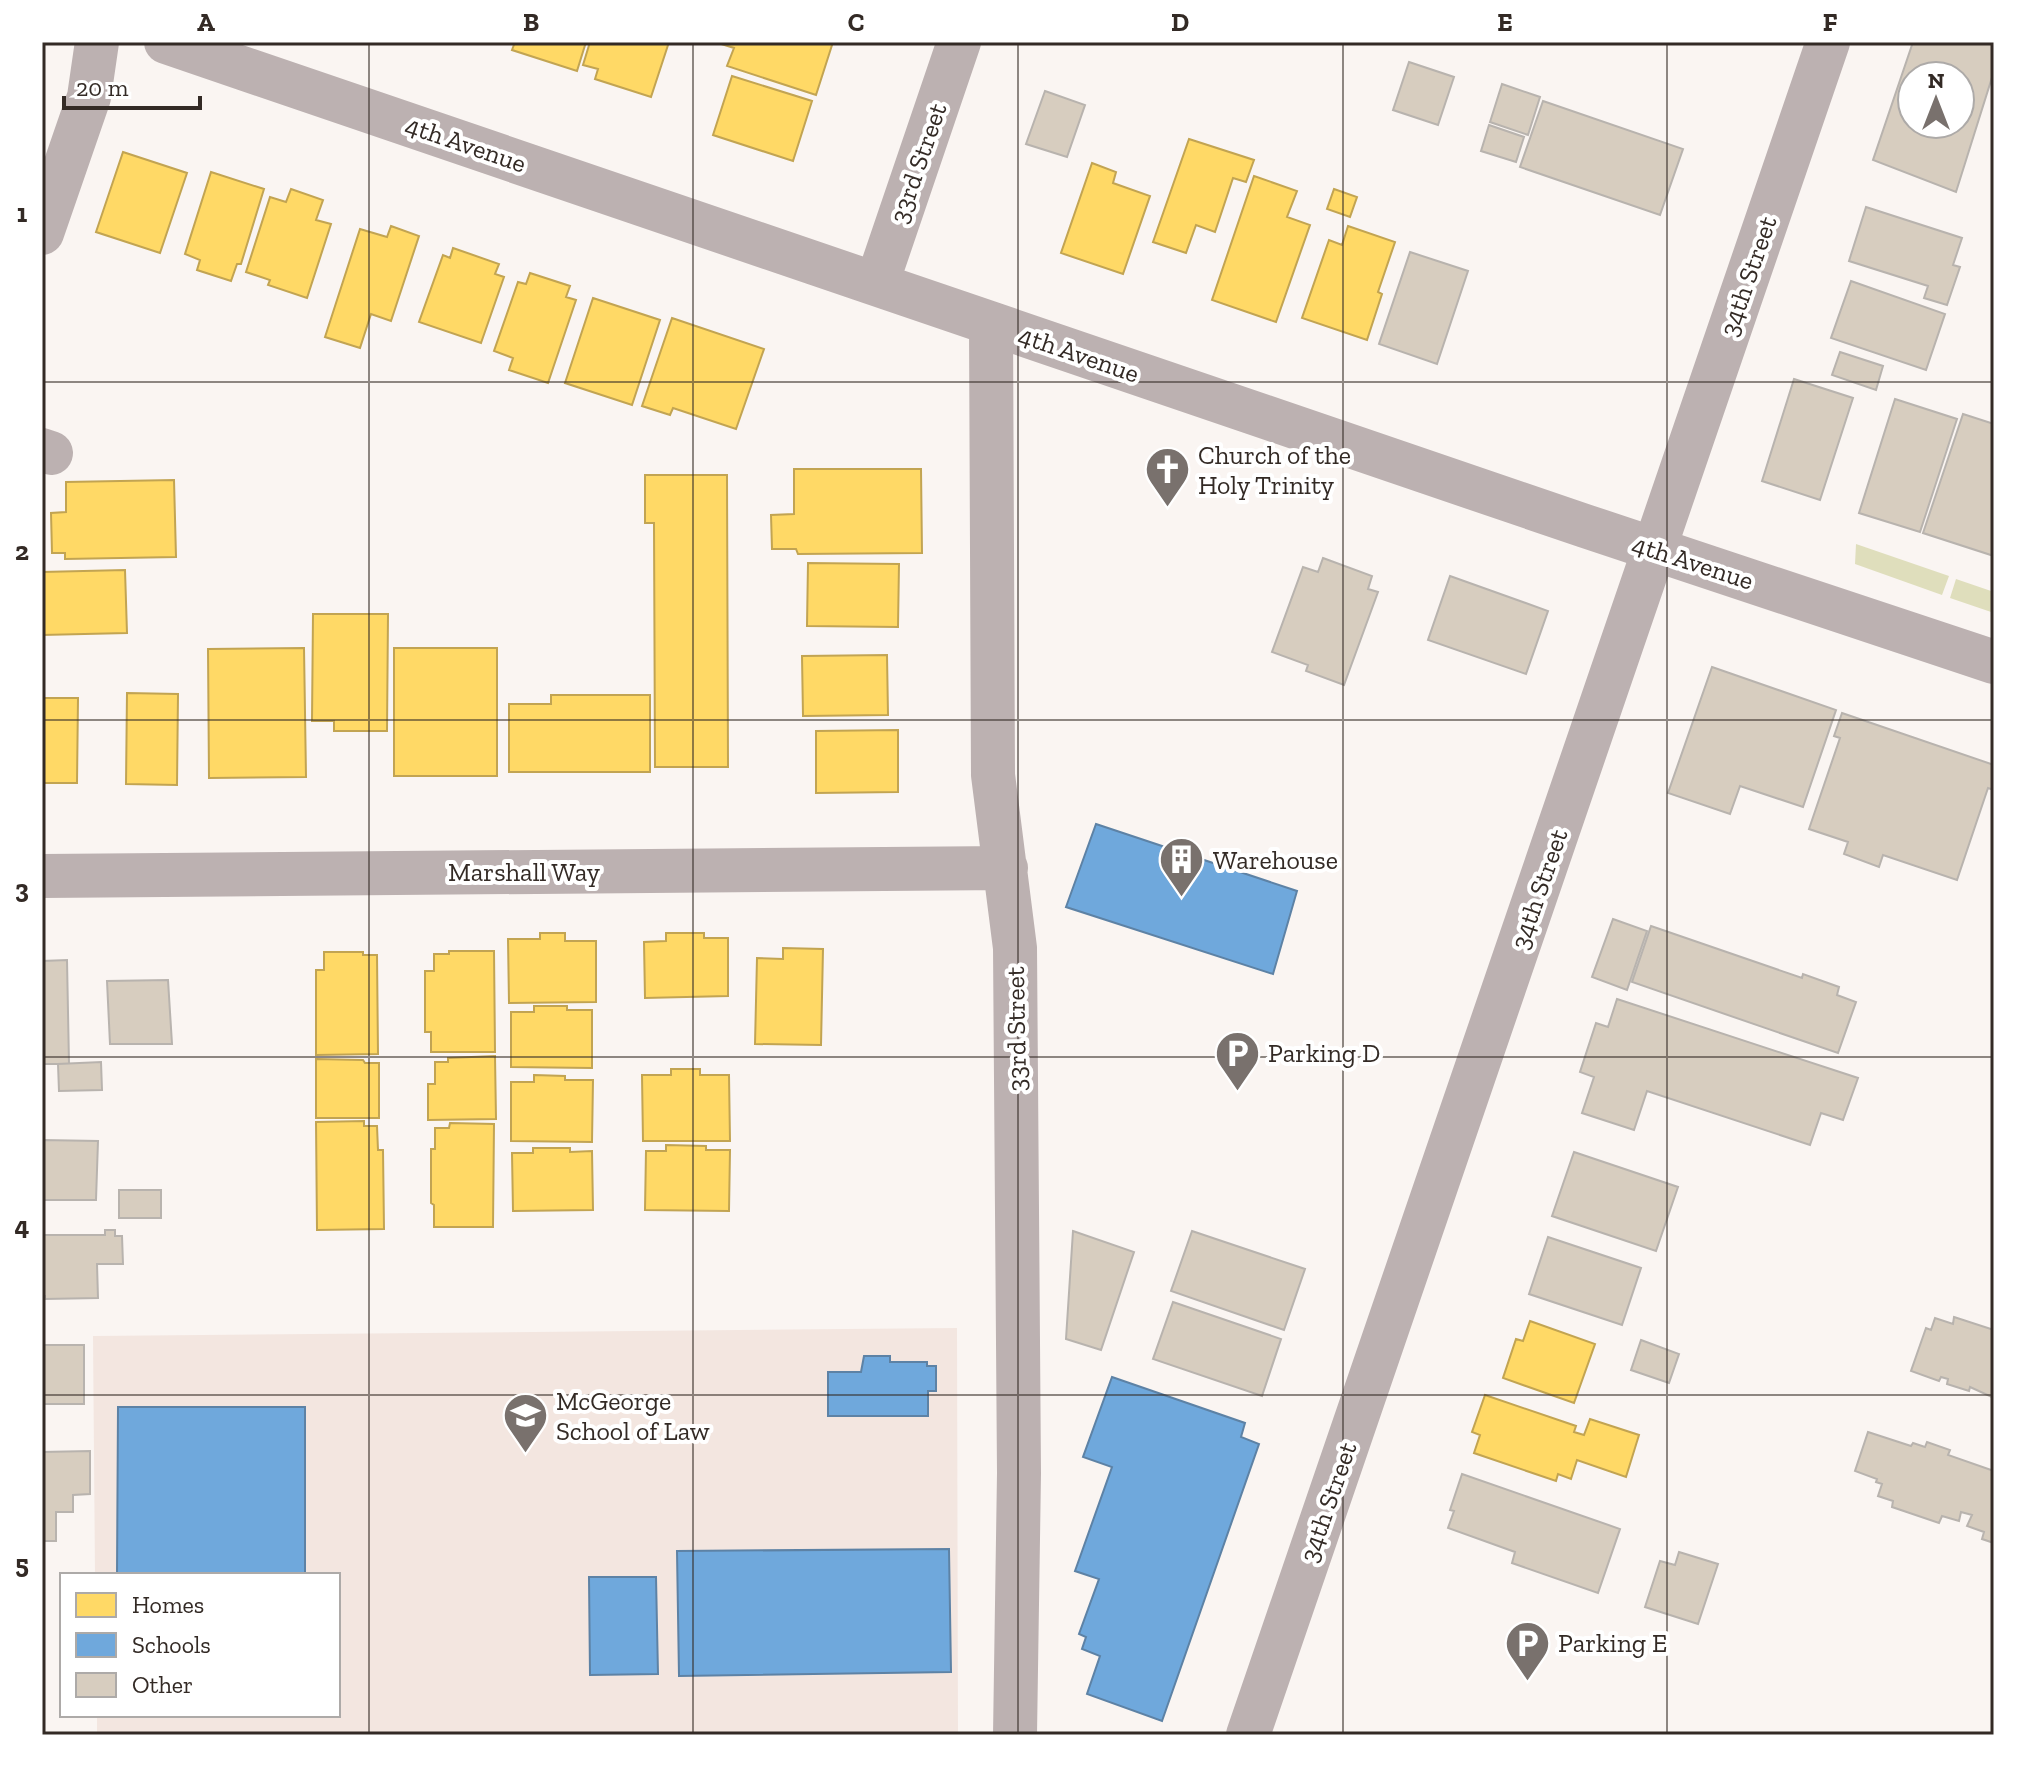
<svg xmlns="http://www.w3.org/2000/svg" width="2036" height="1777" font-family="'Zilla Slab',serif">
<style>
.built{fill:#f3e6e0}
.green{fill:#dfdebc}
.homes{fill:#ffd966;stroke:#c2a452;stroke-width:2}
.schools{fill:#6fa8dc;stroke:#5d82a5;stroke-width:2}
.building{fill:#d7cdbf;stroke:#b8b3ae;stroke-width:2;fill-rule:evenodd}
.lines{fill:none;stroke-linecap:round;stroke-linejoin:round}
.minor{stroke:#bcb1b1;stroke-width:44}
.tertiary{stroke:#bcb1b1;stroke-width:44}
.grid{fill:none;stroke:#332a25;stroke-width:2;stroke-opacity:0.55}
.labels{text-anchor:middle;stroke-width:8;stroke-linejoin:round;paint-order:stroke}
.street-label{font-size:26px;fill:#332a25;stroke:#fff}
.poi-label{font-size:26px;fill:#332a25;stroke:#fff;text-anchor:start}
.neatline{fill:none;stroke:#332a25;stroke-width:3}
.grid-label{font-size:26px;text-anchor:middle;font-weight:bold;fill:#332a25}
</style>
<rect width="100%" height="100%" fill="#faf5f2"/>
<path class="built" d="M 957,1328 L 958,1735 L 97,1735 L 97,1715 L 338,1715 L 338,1575 L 95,1575 L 93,1336 Z"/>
<path class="green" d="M 1856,544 L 1949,576 L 1942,595 L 1855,564 Z
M 1956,579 L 1994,592 L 1994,613 L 1950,598 Z"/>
<path class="homes" d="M 515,42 L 586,42 L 577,71 L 512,50 Z
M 590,42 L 669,42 L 651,97 L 595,79 L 598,69 L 583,65 Z
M 715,42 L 833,42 L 816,95 L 727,66 L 734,48 Z
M 732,76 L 812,101 L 793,161 L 713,135 Z
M 1189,139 L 1254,160 L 1246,182 L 1233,178 L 1215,232 L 1196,225 L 1186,253 L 1153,242 Z
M 123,152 L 187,173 L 160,253 L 96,232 Z
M 1092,163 L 1116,172 L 1113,183 L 1150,196 L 1123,274 L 1061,253 Z
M 211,172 L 264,189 L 241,264 L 237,264 L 231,281 L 197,270 L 200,260 L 185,254 Z
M 1254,176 L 1297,191 L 1287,217 L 1310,225 L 1276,322 L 1212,300 Z
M 291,189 L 323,200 L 316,220 L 331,224 L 307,298 L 268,285 L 270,280 L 246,272 L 270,197 L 286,202 Z
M 1334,189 L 1357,197 L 1350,217 L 1327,209 Z
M 391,226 L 419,236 L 391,321 L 371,314 L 360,348 L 325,337 L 360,229 L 387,237 Z
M 1348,226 L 1395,242 L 1378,292 L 1382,294 L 1367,340 L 1302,318 L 1329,240 L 1342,245 Z
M 453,248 L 499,264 L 495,274 L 504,277 L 481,343 L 419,322 L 443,255 L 450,258 Z
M 530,273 L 570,286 L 566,297 L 576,300 L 548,383 L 509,370 L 513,358 L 494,351 L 518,282 L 526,284 Z
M 593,298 L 660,320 L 632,405 L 565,383 Z
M 672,318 L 764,349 L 736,429 L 673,408 L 670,415 L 642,406 Z
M 794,469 L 921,469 L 922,553 L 798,554 L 796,549 L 772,549 L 771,515 L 794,514 Z
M 645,475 L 727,475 L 728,767 L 655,767 L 654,523 L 645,523 Z
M 174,480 L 176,557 L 65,559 L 65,553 L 52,553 L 51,513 L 66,512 L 66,482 Z
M 808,563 L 899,564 L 898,627 L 807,626 Z
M 125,570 L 127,633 L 42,635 L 42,572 Z
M 313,614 L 388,614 L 387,731 L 334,731 L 334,721 L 312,721 Z
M 304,648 L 306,777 L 209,778 L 208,649 Z
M 394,648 L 497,648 L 497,776 L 394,776 Z
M 887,655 L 888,715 L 803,716 L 802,656 Z
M 127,693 L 178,694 L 177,785 L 126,784 Z
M 551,695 L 650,695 L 650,772 L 509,772 L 509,704 L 551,704 Z
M 42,698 L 78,698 L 77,783 L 42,783 Z
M 898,730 L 898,792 L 816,793 L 816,731 Z
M 540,933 L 565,933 L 565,941 L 596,941 L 596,1002 L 509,1003 L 508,939 L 540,939 Z
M 666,933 L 704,933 L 704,938 L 728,938 L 728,996 L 645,998 L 644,942 L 666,941 Z
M 783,948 L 823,949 L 821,1045 L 755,1044 L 757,958 L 783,959 Z
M 449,951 L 494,951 L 495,1052 L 431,1052 L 431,1032 L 425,1032 L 425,971 L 434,971 L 434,954 L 449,954 Z
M 324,952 L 363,952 L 363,955 L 377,955 L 378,1054 L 316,1055 L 316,970 L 324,970 Z
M 534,1006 L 567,1006 L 567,1010 L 592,1010 L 592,1068 L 511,1067 L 511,1012 L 534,1012 Z
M 495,1056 L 496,1119 L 428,1120 L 428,1084 L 435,1084 L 435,1062 L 448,1062 L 448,1058 Z
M 316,1059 L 363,1060 L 365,1063 L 379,1063 L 379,1118 L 316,1118 Z
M 671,1069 L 700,1069 L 700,1075 L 729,1075 L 730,1141 L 643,1141 L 642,1075 L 671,1075 Z
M 534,1075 L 565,1076 L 565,1080 L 593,1080 L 592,1142 L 511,1141 L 511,1082 L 534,1082 Z
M 364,1121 L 364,1126 L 377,1126 L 378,1150 L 383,1150 L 384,1229 L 317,1230 L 316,1122 Z
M 450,1123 L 494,1124 L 493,1227 L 434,1227 L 434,1205 L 431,1203 L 431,1149 L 435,1149 L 435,1128 L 449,1128 Z
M 666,1145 L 706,1146 L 706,1150 L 730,1150 L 729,1211 L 645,1210 L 646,1151 L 666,1151 Z
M 533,1148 L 570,1148 L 570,1152 L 592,1151 L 593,1210 L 513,1211 L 512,1153 L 533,1153 Z
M 1530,1321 L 1595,1344 L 1574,1403 L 1503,1378 L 1516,1339 L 1523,1341 Z
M 1485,1395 L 1576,1426 L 1574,1432 L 1584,1435 L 1590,1419 L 1639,1435 L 1626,1477 L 1577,1460 L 1571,1479 L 1558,1474 L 1556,1481 L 1474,1453 L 1480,1435 L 1472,1432 Z"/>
<path class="schools" d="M 1096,824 L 1297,891 L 1273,974 L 1066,907 Z
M 864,1356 L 890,1356 L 890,1362 L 927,1362 L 927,1366 L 936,1366 L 936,1391 L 928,1391 L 928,1416 L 828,1416 L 828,1372 L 861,1372 Z
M 1112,1377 L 1245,1423 L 1241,1437 L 1259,1444 L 1162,1721 L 1087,1694 L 1100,1656 L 1082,1649 L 1086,1637 L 1079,1634 L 1099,1579 L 1075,1571 L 1112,1467 L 1083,1457 Z
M 118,1407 L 305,1407 L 305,1575 L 117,1575 Z
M 949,1549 L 951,1672 L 679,1676 L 677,1551 Z
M 589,1577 L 656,1577 L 658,1674 L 590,1675 Z"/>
<path class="building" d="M 1913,42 L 1994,42 L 1994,71 L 1956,192 L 1873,160 ZM 1912,76 L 1960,76 L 1960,124 L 1912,124 Z
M 1409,62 L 1454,77 L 1438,125 L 1393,110 Z
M 1502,84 L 1540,97 L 1528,135 L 1490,122 Z
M 1045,91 L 1085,105 L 1067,157 L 1026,144 Z
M 1543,101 L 1683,149 L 1660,215 L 1520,167 Z
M 1489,125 L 1524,137 L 1516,162 L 1481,151 Z
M 1866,207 L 1962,238 L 1953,265 L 1960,267 L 1947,305 L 1924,298 L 1928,286 L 1849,261 Z
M 1410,252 L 1468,271 L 1437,364 L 1379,344 Z
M 1851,281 L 1945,314 L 1926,370 L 1831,338 Z
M 1840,352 L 1883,366 L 1876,390 L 1832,375 Z
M 1794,379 L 1853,398 L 1820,500 L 1762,481 Z
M 1895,399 L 1957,419 L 1920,532 L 1859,513 Z
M 1963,414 L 1994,424 L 1994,556 L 1923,533 Z
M 1323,558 L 1372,576 L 1368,589 L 1378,592 L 1344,685 L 1306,671 L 1308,665 L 1272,652 L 1303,567 L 1318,572 Z
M 1450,576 L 1548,611 L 1526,674 L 1428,640 Z
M 1712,667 L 1836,710 L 1803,807 L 1740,786 L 1730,814 L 1668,793 Z
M 1842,713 L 1994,765 L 1994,790 L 1988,788 L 1957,880 L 1883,855 L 1879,867 L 1844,854 L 1848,842 L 1809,829 L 1840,738 L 1834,736 Z
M 1613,919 L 1647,931 L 1627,990 L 1592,977 Z
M 1651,926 L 1802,978 L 1803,974 L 1839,987 L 1837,995 L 1856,1002 L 1838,1053 L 1632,982 Z
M 67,960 L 69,1064 L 42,1064 L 42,961 Z
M 168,980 L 172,1044 L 110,1044 L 107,981 Z
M 1617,999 L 1858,1078 L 1843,1120 L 1821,1113 L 1810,1145 L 1647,1091 L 1634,1130 L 1582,1113 L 1594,1077 L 1580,1072 L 1596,1023 L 1608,1027 Z
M 101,1062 L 102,1090 L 59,1091 L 58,1064 Z
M 42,1140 L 98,1141 L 96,1200 L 42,1200 Z
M 1574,1152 L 1678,1187 L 1656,1251 L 1552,1216 Z
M 119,1190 L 161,1190 L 161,1218 L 119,1218 Z
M 105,1230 L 115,1230 L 115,1236 L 122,1236 L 123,1264 L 97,1264 L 98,1298 L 45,1299 L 45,1296 L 42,1296 L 42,1235 L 105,1235 Z
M 1073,1231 L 1134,1252 L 1101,1350 L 1066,1339 Z
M 1192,1231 L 1305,1269 L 1284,1330 L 1171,1291 Z
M 1548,1237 L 1641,1268 L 1622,1325 L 1529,1294 Z
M 1173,1302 L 1281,1339 L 1262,1396 L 1153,1359 Z
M 1954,1317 L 1994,1330 L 1994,1398 L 1970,1387 L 1969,1391 L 1947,1384 L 1948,1379 L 1941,1377 L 1939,1381 L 1911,1371 L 1926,1328 L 1931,1330 L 1935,1318 L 1953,1324 Z
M 1641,1340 L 1679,1354 L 1669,1383 L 1631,1370 Z
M 42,1345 L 84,1345 L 84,1404 L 42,1404 Z
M 1868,1432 L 1911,1446 L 1913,1443 L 1925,1447 L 1927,1442 L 1950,1450 L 1948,1455 L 1994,1471 L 1994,1543 L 1982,1539 L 1984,1532 L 1967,1526 L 1972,1515 L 1961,1512 L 1959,1521 L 1942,1516 L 1939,1523 L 1892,1507 L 1893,1501 L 1878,1496 L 1882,1484 L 1876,1482 L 1877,1479 L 1855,1471 Z
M 90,1451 L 90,1494 L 73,1495 L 73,1512 L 56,1512 L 56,1541 L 42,1541 L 42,1452 Z
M 1462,1474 L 1620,1529 L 1598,1593 L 1512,1563 L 1515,1552 L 1448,1528 L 1454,1511 L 1450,1510 Z
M 1679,1552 L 1718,1564 L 1698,1624 L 1645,1607 L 1660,1561 L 1675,1565 Z"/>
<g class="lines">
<path class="minor" d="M 166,42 L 1585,526 L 1994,662
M 42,233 L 89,97 L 97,42
M 877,283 L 959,42
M 991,324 L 993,775 L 1015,948 L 1019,1473 L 1015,1735
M 42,450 L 51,453
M 42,876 L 1006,868"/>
<path class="tertiary" d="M 1248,1735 L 1828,42"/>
</g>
<path class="grid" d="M 369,42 L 369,1735M 693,42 L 693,1735M 1018,42 L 1018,1735M 1343,42 L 1343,1735M 1667,42 L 1667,1735M 42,382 L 1994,382M 42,720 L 1994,720M 42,1057 L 1994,1057M 42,1395 L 1994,1395"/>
<defs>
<symbol id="church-pin" viewBox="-11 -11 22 30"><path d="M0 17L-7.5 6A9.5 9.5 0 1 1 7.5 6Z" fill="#79716d" stroke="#fff"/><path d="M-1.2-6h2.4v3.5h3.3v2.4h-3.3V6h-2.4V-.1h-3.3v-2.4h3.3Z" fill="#fff"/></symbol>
<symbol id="building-pin" viewBox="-11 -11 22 30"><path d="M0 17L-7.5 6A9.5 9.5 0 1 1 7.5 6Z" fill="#79716d" stroke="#fff"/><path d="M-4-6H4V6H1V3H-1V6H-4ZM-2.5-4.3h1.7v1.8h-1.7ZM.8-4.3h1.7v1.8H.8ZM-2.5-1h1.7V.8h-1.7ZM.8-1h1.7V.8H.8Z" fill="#fff"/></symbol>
<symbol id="parking-pin" viewBox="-11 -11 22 30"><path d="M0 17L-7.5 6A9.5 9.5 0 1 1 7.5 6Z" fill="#79716d" stroke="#fff"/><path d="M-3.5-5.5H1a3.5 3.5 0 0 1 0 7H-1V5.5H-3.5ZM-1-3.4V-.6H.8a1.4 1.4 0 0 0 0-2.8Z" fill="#fff"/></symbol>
<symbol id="university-pin" viewBox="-11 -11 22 30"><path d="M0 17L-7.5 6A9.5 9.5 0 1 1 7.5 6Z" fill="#79716d" stroke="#fff"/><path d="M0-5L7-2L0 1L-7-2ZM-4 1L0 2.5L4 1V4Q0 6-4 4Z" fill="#fff"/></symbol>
</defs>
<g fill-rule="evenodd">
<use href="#church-pin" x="1142" y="444" width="51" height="69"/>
<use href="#building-pin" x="1156" y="834" width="51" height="69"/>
<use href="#parking-pin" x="1212" y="1028" width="51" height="69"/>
<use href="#university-pin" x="500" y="1390" width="51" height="69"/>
<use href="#parking-pin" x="1502" y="1618" width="51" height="69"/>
</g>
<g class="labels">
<g class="street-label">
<text transform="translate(466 144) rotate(19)" y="9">4th Avenue</text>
<text transform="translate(918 163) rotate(-71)" y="9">33rd Street</text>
<text transform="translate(1748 276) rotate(-71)" y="9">34th Street</text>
<text transform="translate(1079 354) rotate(19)" y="9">4th Avenue</text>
<text transform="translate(1693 562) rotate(18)" y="9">4th Avenue</text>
<text x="524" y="881">Marshall Way</text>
<text transform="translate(1539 889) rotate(-71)" y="9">34th Street</text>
<text transform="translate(1016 1029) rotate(-91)" y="9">33rd Street</text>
<text transform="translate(1328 1502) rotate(-71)" y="9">34th Street</text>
</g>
<g class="poi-label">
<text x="1198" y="464">Church of the<tspan x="1198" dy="30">Holy Trinity</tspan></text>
<text x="1213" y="869">Warehouse</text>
<text x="1268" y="1062">Parking D</text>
<text x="556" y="1410">McGeorge<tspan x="556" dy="30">School of Law</tspan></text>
<text x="1558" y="1652">Parking E</text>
</g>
</g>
<rect width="2036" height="1777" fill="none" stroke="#ffffff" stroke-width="88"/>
<rect x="60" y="1573" width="280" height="144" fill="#ffffff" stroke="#adaaa8" stroke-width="2"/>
<rect x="76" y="1593" width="40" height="24" fill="#ffd966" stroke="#adaaa8" stroke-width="2"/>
<text x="132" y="1613" font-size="24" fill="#332a25">Homes</text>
<rect x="76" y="1633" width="40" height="24" fill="#6fa8dc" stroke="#adaaa8" stroke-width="2"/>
<text x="132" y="1653" font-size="24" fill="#332a25">Schools</text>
<rect x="76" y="1673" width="40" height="24" fill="#d7cdbf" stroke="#adaaa8" stroke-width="2"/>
<text x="132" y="1693" font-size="24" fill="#332a25">Other</text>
<g transform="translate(1936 100)"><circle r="38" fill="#ffffff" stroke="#adaaa8" stroke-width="2"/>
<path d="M0-6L14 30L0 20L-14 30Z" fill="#79716d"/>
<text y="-12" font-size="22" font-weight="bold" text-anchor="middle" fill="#332a25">N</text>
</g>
<path d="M64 96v12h136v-12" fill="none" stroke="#332a25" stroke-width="4"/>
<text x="76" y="96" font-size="24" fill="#332a25" stroke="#ffffff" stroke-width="6" paint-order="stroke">20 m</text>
<rect x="44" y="44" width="1948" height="1689" class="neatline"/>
<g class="grid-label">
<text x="206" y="31">A</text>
<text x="531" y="31">B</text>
<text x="856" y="31">C</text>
<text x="1180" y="31">D</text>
<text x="1505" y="31">E</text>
<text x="1830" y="31">F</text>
<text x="22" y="222">1</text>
<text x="22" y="560">2</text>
<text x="22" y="898">3</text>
<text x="22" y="1235">4</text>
<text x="22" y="1573">5</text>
</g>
</svg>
